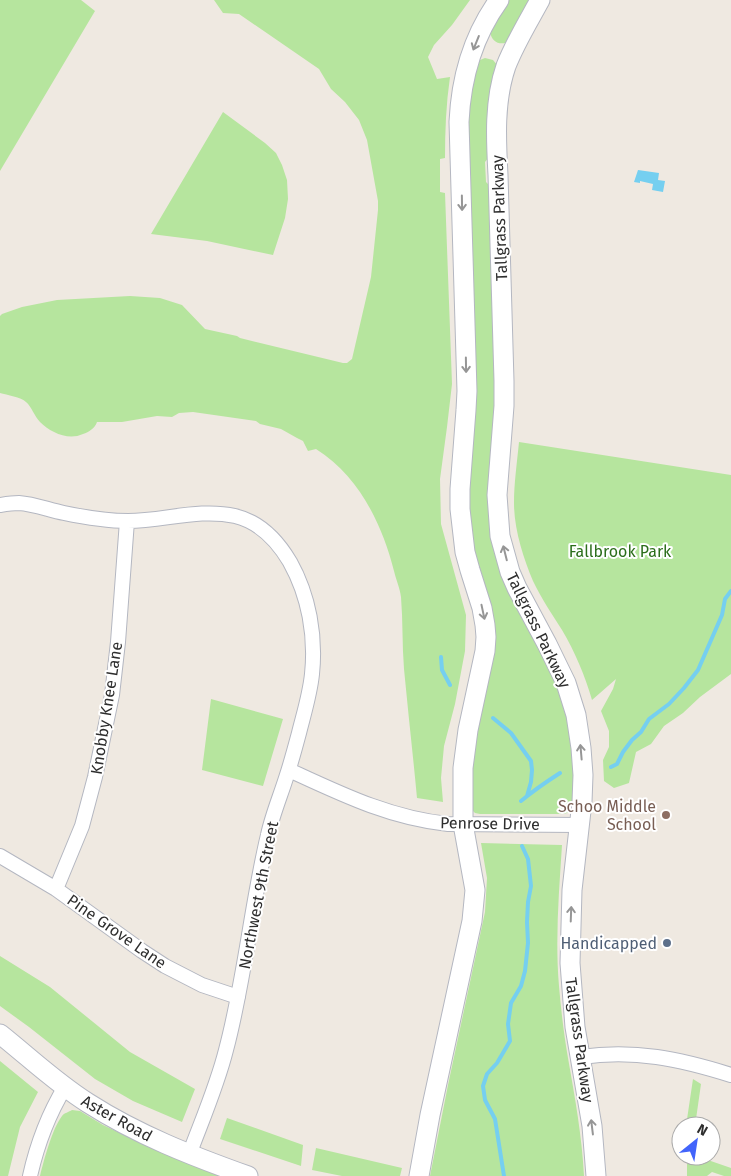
<svg xmlns="http://www.w3.org/2000/svg" width="731" height="1176" font-family="'Fira Sans',sans-serif">
<style>
.green{fill:#b6e59e}
.water{fill:#75cff0}
.lines{fill:none;stroke-linecap:round;stroke-linejoin:round}
.stream{stroke:#75cff0;stroke-width:4}
.street-casing{stroke:#b4b7c1;stroke-width:16}
.secondary-casing{stroke:#b4b7c1;stroke-width:21}
.street{stroke:#fff;stroke-width:14}
.secondary{stroke:#fff;stroke-width:19}
.oneway{stroke:#969696}
.education-dot{fill:#8d6e63;stroke:#fff;stroke-width:2}
.service-dot{fill:#5c6f8a;stroke:#fff;stroke-width:2}
.labels{text-anchor:middle;stroke-width:4;stroke-linejoin:round;paint-order:stroke}
.street-label{font-size:16px;fill:#2e2e2e;stroke:#fff}
.park-label{font-size:16px;fill:#2c6e1b;stroke:#fff}
.education-label{font-size:16px;fill:#785e54;stroke:#fff;text-anchor:end}
.service-label{font-size:16px;fill:#4e5e75;stroke:#fff;text-anchor:end}
</style>
<rect width="100%" height="100%" fill="#efe9e1"/>
<path class="green" d="M 0,0 L 81,0 L 95,11 L 0,171 Z
M 214,0 L 470,0 L 452,25 L 434,45 L 428,57 L 437,79 L 450,77 C 446,104 445,131 445,158 L 440,159 L 440,192 L 445,193 L 452,384 L 447,427 L 440,479 L 441,524 L 466,615 L 465,651 L 455,704 L 444,746 L 441,778 L 443,802 L 417,798 C 413,755 408,712 404,669 C 402,645 403,621 401,597 C 400,588 396,580 394,571 C 382,524 359,476 316,449 L 308,451 L 303,441 L 297,438 L 281,429 L 260,424 L 256,421 L 193,412 L 179,413 L 172,417 L 157,416 L 122,422 L 97,422 C 95,428 89,432 83,434 C 68,441 50,432 40,422 C 34,416 32,407 26,402 C 21,397 7,395 0,393 L 0,316 L 2,314 L 22,307 L 57,300 L 130,296 L 160,298 L 182,305 L 205,329 L 237,336 L 240,338 L 343,363 L 347,363 L 352,359 L 371,277 L 378,210 L 378,201 L 367,140 L 359,120 L 345,102 L 331,89 L 319,69 L 239,14 L 223,13 Z
M 506,0 L 533,0 L 510,41 C 501,46 492,43 490,32 Z
M 485,58 L 493,60 L 498,66 L 489,157 L 485,162 L 486,182 L 489,185 L 492,192 L 497,401 L 490,498 L 563,696 L 575,754 L 574,808 L 570,812 L 564,814 L 480,814 L 475,813 L 471,809 L 469,765 L 485,680 L 475,559 L 467,518 L 470,183 L 466,118 L 476,64 L 480,60 Z
M 223,112 L 265,143 L 276,153 L 282,165 L 287,180 L 288,199 L 285,218 L 273,255 L 207,241 L 151,234 Z
M 519,442 L 731,475 L 731,674 L 700,697 L 683,713 L 664,726 L 651,744 L 636,752 L 629,783 L 614,788 L 604,781 L 603,760 L 609,747 L 609,731 L 601,711 L 613,689 L 616,679 L 592,700 C 585,676 575,652 562,630 C 552,614 541,598 533,581 C 523,557 514,529 514,503 C 514,483 517,463 519,442 Z
M 211,699 L 283,719 L 263,786 L 202,770 Z
M 481,843 L 562,845 C 559,892 555,939 559,986 C 561,1010 564,1035 568,1058 C 575,1098 582,1136 584,1176 L 430,1176 L 448,1085 L 485,912 L 487,878 Z
M 0,956 L 50,987 L 130,1052 L 195,1089 L 182,1122 L 133,1101 L 95,1079 L 29,1027 L 0,1006 Z
M 0,1061 L 38,1092 L 20,1127 L 8,1176 L 0,1176 Z
M 693,1079 L 701,1084 L 695,1126 L 686,1126 Z
M 72,1110 L 80,1111 L 103,1125 L 161,1152 L 222,1176 L 40,1176 C 44,1160 52,1129 62,1116 C 64,1113 69,1112 72,1110 Z
M 227,1118 L 303,1145 L 301,1166 L 220,1139 Z
M 316,1148 L 402,1168 L 400,1176 L 342,1176 L 312,1170 Z
M 687,1156 L 702,1156 L 705,1159 L 731,1168 L 731,1176 L 724,1176 L 712,1172 L 707,1176 L 687,1176 Z"/>
<path class="water" d="M 638,170 L 659,173 L 658,180 L 665,181 L 663,192 L 652,190 L 653,184 L 640,181 L 640,183 L 634,182 Z"/>
<g class="lines">
<path class="stream" d="M 441,657 L 442,670 L 450,685
M 493,718 L 511,733 L 531,761 L 532,770 L 531,782 L 527,796
M 611,767 L 617,764 L 623,752 L 632,740 L 641,732 L 649,719 L 669,704 L 684,688 L 698,670 L 722,615 L 725,599 L 731,591
M 521,801 C 533,791 546,782 560,773
M 504,1176 L 495,1119 L 485,1100 L 483,1086 L 487,1074 L 497,1063 L 510,1041 L 508,1024 L 511,1003 L 521,986 L 525,971 L 528,943 L 527,922 L 528,902 L 531,886 L 528,859 L 522,846"/>
<defs>
<path id="street" d="M 0,505 C 6,504 13,503 19,503 C 34,504 49,510 64,513 C 83,517 109,521 128,521 C 164,521 199,508 235,516 C 260,522 277,540 290,562 C 309,596 316,636 312,674 C 310,694 304,713 299,733 C 295,748 291,763 286,778 C 280,797 272,816 268,835 C 251,906 245,979 226,1050 C 217,1086 202,1120 189,1155
M 289,770 C 341,794 390,818 448,824 L 580,825
M 0,856 L 56,889 L 142,951 L 165,966 L 202,985 L 238,997
M 56,889 L 82,826 L 95,777 L 112,695 L 118,642 L 127,521
M 581,1057 C 634,1049 680,1059 731,1075
M 30,1176 C 37,1145 48,1115 65,1087"/>
<path id="secondary" d="M 540,0 C 528,22 515,43 506,66 C 494,101 496,139 498,175 L 504,381 L 504,406 L 497,495 L 500,536 L 510,572 L 517,588 L 547,644 L 566,683 L 576,715 L 581,748 L 583,775 L 582,802 L 572,890 L 570,963 L 575,1027 L 592,1126 L 596,1176
M 0,1034 C 29,1057 56,1083 88,1103 C 138,1135 192,1156 248,1176
M 419,1176 L 430,1115 L 472,921 L 475,890 L 463,824 L 463,768 L 468,730 L 485,651 L 486,637 L 485,625 L 482,608 L 470,570 L 465,552 L 460,509 L 460,489 L 466,410 L 467,391 L 459,122 C 461,78 473,36 499,0"/>
</defs>
<use href="#street" class="street-casing"/>
<use href="#secondary" class="secondary-casing"/>
<use href="#street" class="street"/>
<use href="#secondary" class="secondary"/>
</g>
<defs><path id="oneway-shaft" d="M-6 0H5M1.5-3L5.5 0L1.5 3" fill="none" stroke-width="1.6" stroke-linecap="round" stroke-linejoin="round" transform="scale(1.25)"/></defs>
<g class="oneway">
<use href="#oneway-shaft" transform="translate(476 43) rotate(112)"/>
<use href="#oneway-shaft" transform="translate(462 203) rotate(89)"/>
<use href="#oneway-shaft" transform="translate(466 365) rotate(89)"/>
<use href="#oneway-shaft" transform="translate(505 553) rotate(-104)"/>
<use href="#oneway-shaft" transform="translate(483 612) rotate(78)"/>
<use href="#oneway-shaft" transform="translate(581 752) rotate(-95)"/>
<use href="#oneway-shaft" transform="translate(571 914) rotate(-88)"/>
<use href="#oneway-shaft" transform="translate(592 1127) rotate(-97)"/>
</g>
<circle class="education-dot" cx="666" cy="815" r="5"/>
<circle class="service-dot" cx="667" cy="943" r="5"/>
<g class="labels">
<g class="street-label">
<text transform="translate(499 218) rotate(-92)" y="6">Tallgrass Parkway</text>
<text transform="translate(539 630) rotate(64)" y="6">Tallgrass Parkway</text>
<text transform="translate(106 708) rotate(-81)" y="6">Knobby Knee Lane</text>
<text transform="translate(490 823) rotate(1)" y="6">Penrose Drive</text>
<text transform="translate(258 895) rotate(-79)" y="6">Northwest 9th Street</text>
<text transform="translate(117 931) rotate(35)" y="6">Pine Grove Lane</text>
<text transform="translate(580 1040) rotate(82)" y="6">Tallgrass Parkway</text>
<text transform="translate(117 1118) rotate(29)" y="6">Aster Road</text>
</g>
<g class="park-label">
<text x="620" y="557">Fallbrook Park</text>
</g>
<g class="education-label">
<text x="656" y="812">Schoo Middle<tspan x="656" dy="18">School</tspan></text>
</g>
<g class="service-label">
<text x="657" y="949">Handicapped</text>
</g>
</g>
<g transform="translate(696 1141) rotate(30)"><circle r="24" fill="#ffffff" stroke="#ababab"/>
<path d="M0-4L9 19L0 12L-9 19Z" fill="#4264fb"/>
<text y="-8" font-size="14" font-weight="bold" text-anchor="middle" fill="#2e2e2e">N</text>
</g>
</svg>
